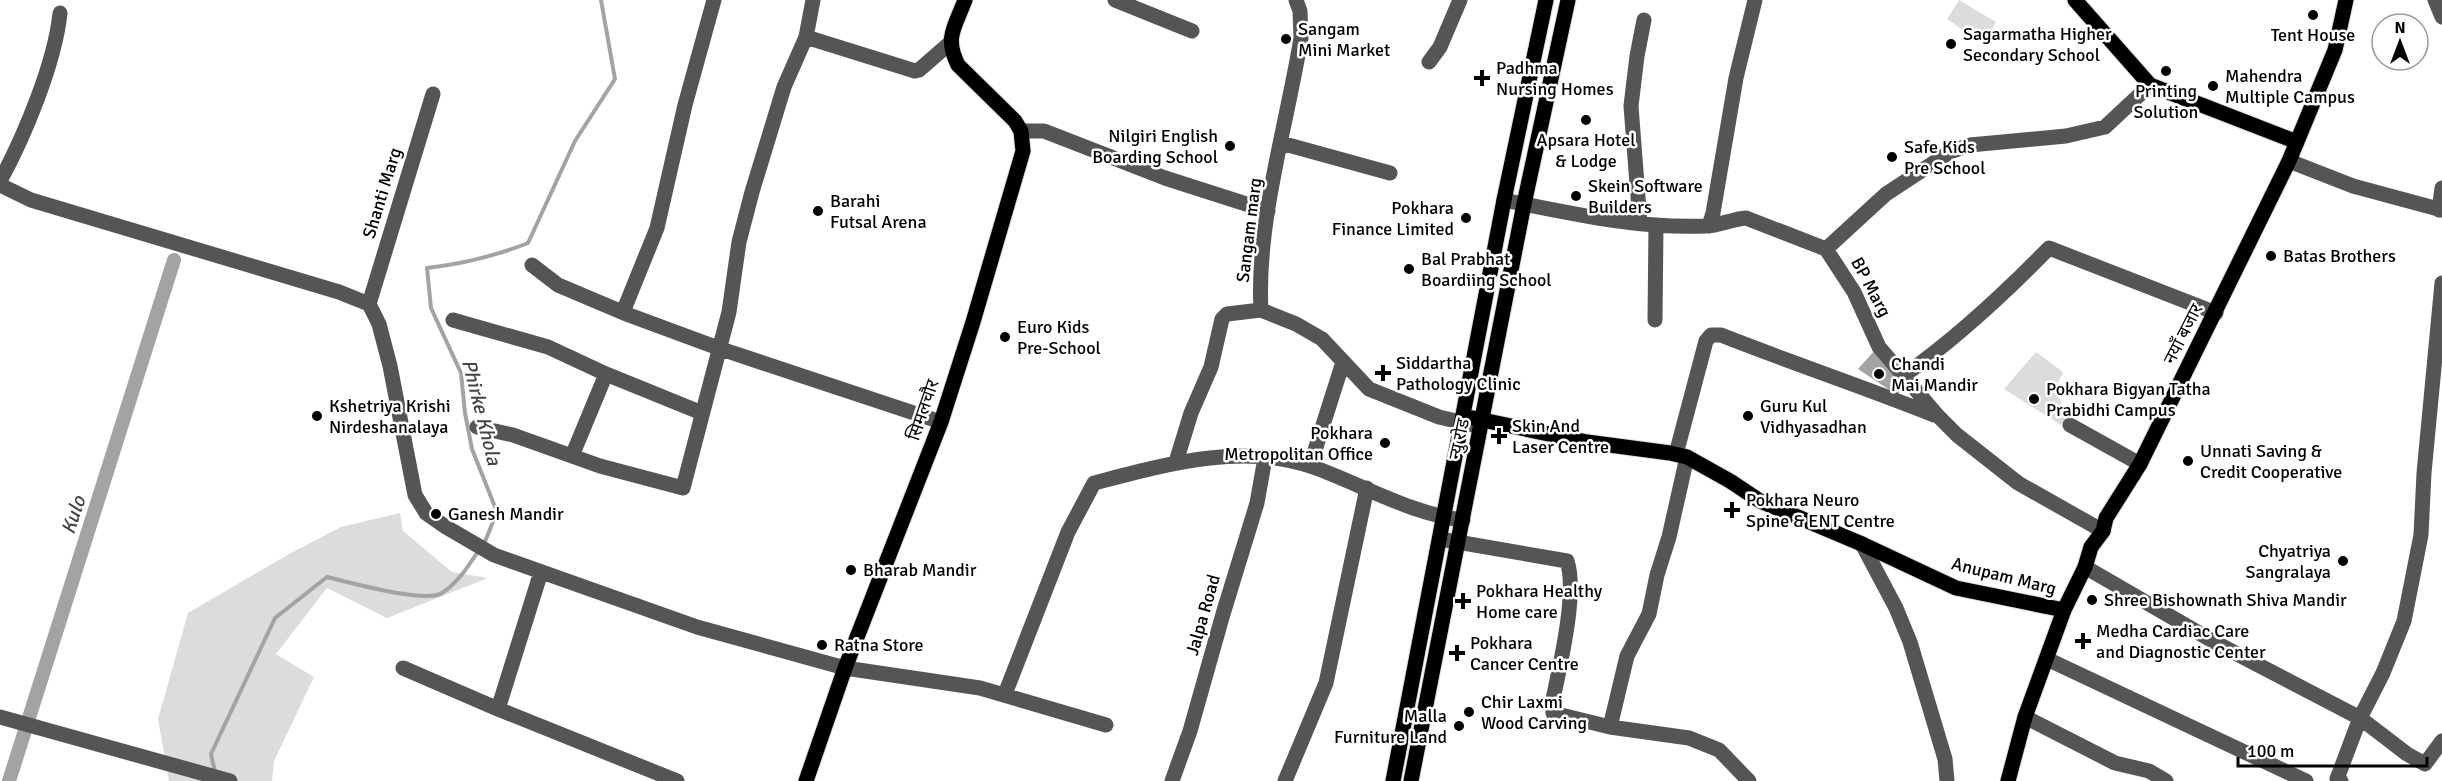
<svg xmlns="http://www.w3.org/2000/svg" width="2442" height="781" font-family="Signika,'Noto Sans Devanagari',sans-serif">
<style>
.green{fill:#dcdcdc}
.water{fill:#a3a3a3}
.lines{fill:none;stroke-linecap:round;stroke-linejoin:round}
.stream{stroke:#a3a3a3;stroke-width:4}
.canal{stroke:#a3a3a3;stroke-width:14}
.major-casing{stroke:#dbdbdb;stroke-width:17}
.minor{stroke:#555;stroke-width:15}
.major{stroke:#000;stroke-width:15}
.poi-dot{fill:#000;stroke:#fff;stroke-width:2}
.labels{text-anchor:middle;stroke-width:5;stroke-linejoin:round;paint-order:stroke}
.poi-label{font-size:18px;fill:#000;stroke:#fff;text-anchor:start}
.street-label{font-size:18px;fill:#000;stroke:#fff}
.water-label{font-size:20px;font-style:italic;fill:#444;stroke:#fff}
</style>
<rect width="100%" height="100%" fill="#fff"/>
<path class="green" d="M 1959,0 L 1996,22 L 1984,44 L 1947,19 Z
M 2036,352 L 2063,372 L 2057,385 L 2063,390 L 2057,396 L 2062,402 L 2057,411 L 2065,418 L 2061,425 L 2004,389 Z
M 400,513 L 403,531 L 452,572 L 488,578 L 387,618 L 327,588 L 276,654 L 314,677 L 274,761 L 272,781 L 169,781 L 158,719 L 188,613 L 289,554 L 341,527 Z"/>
<path class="water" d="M 1875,350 L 1903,388 L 1897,395 L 1858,369 Z"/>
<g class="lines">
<path class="stream" d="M 484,544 L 497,512 L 472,449 L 465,413 L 461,373 L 431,308 L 427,268 C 462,264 495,256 528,243 L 575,141 L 615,79 L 601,0
M 215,772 L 211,754 L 275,618 L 327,577 C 349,582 425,604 442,593 C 458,583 469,565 479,550"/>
<path class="canal" d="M 9,781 L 174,260"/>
<defs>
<path id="major" d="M 2075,0 L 2150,85 L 2297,142
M 1473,418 L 1587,442 L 1670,453 L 1687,457 L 1730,481 L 1760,501 L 1862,544 L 1956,588 L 2064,610
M 806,781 L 845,668 L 941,422 L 973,322 L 1023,151 L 1021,131 L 1015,121 L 958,65 C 944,37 955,27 965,0
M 1393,781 L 1504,200 L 1546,0
M 1411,781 L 1524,204 L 1568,0
M 2008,781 L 2025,717 L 2064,610 L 2085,567 L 2091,547 L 2103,531 L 2106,518 L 2140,464 L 2289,161 L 2335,50 L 2346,0"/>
</defs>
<use href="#major" class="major-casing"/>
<path class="minor" d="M 1115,0 L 1192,31
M 1296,0 L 1300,11 L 1301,38 C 1287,124 1256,224 1261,310 L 1296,324 L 1322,339 L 1369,389 L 1439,417 L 1473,425
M 2435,0 L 2442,17
M 806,37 L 915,71 L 919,70 L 950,43
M 1429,62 L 1440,47 L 1460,0
M 1021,131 L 1044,131 L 1165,178 L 1268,211
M 1281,143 L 1390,173
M 2289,161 L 2353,186 L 2442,210
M 0,181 C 24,137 55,63 60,13
M 0,185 L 31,200 L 339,292 L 369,304 L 379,324 L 390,366 L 415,495 L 426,513 L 446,527 L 494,555 L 697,627 L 845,668 L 980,688 L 1106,725
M 1504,200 C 1570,213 1639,229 1706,226 C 1719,226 1732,219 1746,218 L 1826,249 L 1854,292 L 1879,347 L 1938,416 L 1957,435 L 2018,483 L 2103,531
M 2439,210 L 2442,188
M 1640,223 L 1631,106 L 1637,56 L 1644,20
M 1709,226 L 1713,213 L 1736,78 L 1755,0
M 1826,249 L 1886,194 L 1950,152 L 1970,145 L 2066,136 L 2105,127 L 2150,85
M 532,265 L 558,285 L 629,315 L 721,349 L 941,422
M 369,304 L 433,94
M 623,312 L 657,228 L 685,105 L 714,0
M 453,320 L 548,347 L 606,374 L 702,413
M 1655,320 L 1656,225
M 1903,376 C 1957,338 2003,295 2049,248 L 2216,313
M 2070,425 L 2140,464
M 477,427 L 513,435 L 600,466 L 683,488 L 729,312 L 739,242 L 752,192 L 784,87 L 806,37 L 813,0
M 1676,454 L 1706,341 L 1711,335 L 1721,335 C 1792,363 1864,387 1934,415
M 572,456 L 606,374
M 1176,462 L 1191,413 L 1211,367 L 1222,319 L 1227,314 L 1261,310
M 1310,466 L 1343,362
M 1440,539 L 1567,561 C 1578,593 1559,669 1552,704 L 1553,713 L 1610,727 L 1689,738 L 1719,750 L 1749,781
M 1862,544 L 1896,608 L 1910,642 L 1945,759 L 1947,781
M 2085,567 L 2218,644 L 2360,718 L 2383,673 L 2404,621 L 2421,535 L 2424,473 L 2442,283
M 2047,659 L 2306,781
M 403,668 L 498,709 L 677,781
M 1005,694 L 1068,532 L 1094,483 C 1164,465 1242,442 1313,467 C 1363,485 1411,514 1463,520
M 498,709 L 541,572
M 0,717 L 230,781
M 2025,717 L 2115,763 L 2149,771 L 2166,781
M 1610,727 L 1627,656 L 1649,614 L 1657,575 L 1669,537 L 1687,457
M 1172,781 L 1190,731 L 1223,614 L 1257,503 L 1265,458
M 1285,781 L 1326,683 L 1367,488
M 2341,781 L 2337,779 L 2360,718 L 2407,754 L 2425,764 L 2442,741"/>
<use href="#major" class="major"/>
</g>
<g class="poi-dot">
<circle cx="2313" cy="15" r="6"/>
<circle cx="1286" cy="39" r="6"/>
<circle cx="1951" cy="44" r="6"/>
<circle cx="2166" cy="71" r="6"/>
<path d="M1479 69h6v6h6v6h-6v6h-6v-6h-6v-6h6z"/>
<circle cx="2213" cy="86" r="6"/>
<circle cx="1586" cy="120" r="6"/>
<circle cx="1230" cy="146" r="6"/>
<circle cx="1892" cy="157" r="6"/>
<circle cx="1576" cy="196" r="6"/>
<circle cx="818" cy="211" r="6"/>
<circle cx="1466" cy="218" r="6"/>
<circle cx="2271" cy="256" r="6"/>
<circle cx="1409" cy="269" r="6"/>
<circle cx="1005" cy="337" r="6"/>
<path d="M1380 364h6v6h6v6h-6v6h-6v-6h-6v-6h6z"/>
<circle cx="1879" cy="374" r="6"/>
<circle cx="2034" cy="399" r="6"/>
<circle cx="317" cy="416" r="6"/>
<circle cx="1748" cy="416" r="6"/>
<path d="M1496 427h6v6h6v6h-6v6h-6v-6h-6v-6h6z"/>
<circle cx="1385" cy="443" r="6"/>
<circle cx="2188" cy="461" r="6"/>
<path d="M1729 501h6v6h6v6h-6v6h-6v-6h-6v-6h6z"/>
<circle cx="436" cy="514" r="6"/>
<circle cx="2343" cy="561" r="6"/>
<circle cx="851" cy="570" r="6"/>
<circle cx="2092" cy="600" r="6"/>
<path d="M1460 592h6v6h6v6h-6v6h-6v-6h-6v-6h6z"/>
<path d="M2080 632h6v6h6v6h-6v6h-6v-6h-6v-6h6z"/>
<circle cx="822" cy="645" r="6"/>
<path d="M1454 644h6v6h6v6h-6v6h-6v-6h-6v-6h6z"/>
<circle cx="1469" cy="712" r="6"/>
<circle cx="1459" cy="726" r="6"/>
</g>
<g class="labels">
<g class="poi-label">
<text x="1298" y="35">Sangam<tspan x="1298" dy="21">Mini Market</tspan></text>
<text x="1963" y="40">Sagarmatha Higher<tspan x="1963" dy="21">Secondary School</tspan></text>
<text x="2313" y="41" text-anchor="middle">Tent House</text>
<text x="1496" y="74">Padhma<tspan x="1496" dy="21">Nursing Homes</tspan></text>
<text x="2225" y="82">Mahendra<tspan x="2225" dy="21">Multiple Campus</tspan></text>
<text x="2166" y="97" text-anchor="middle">Printing<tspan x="2166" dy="21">Solution</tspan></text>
<text x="1218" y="142" text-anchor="end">Nilgiri English<tspan x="1218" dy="21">Boarding School</tspan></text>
<text x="1586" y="146" text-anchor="middle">Apsara Hotel<tspan x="1586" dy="21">&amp; Lodge</tspan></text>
<text x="1904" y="153">Safe Kids<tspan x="1904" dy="21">Pre School</tspan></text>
<text x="1588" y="192">Skein Software<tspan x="1588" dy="21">Builders</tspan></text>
<text x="830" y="207">Barahi<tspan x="830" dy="21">Futsal Arena</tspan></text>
<text x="1454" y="214" text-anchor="end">Pokhara<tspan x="1454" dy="21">Finance Limited</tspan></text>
<text x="2283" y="262">Batas Brothers</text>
<text x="1421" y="265">Bal Prabhat<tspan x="1421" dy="21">Boardiing School</tspan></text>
<text x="1017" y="333">Euro Kids<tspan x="1017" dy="21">Pre-School</tspan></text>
<text x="1396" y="369">Siddartha<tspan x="1396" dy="21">Pathology Clinic</tspan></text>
<text x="1891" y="370">Chandi<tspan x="1891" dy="21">Mai Mandir</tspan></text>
<text x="2046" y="395">Pokhara Bigyan Tatha<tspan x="2046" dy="21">Prabidhi Campus</tspan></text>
<text x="329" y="412">Kshetriya Krishi<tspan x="329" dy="21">Nirdeshanalaya</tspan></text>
<text x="1760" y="412">Guru Kul<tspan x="1760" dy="21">Vidhyasadhan</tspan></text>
<text x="1512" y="432">Skin And<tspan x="1512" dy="21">Laser Centre</tspan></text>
<text x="1373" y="439" text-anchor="end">Pokhara<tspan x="1373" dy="21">Metropolitan Office</tspan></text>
<text x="2200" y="457">Unnati Saving &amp;<tspan x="2200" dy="21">Credit Cooperative</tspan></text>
<text x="1746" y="506">Pokhara Neuro<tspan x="1746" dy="21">Spine &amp; ENT Centre</tspan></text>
<text x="448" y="520">Ganesh Mandir</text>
<text x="2331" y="557" text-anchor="end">Chyatriya<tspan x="2331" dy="21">Sangralaya</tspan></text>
<text x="863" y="576">Bharab Mandir</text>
<text x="1476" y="597">Pokhara Healthy<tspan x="1476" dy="21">Home care</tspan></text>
<text x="2104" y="606">Shree Bishownath Shiva Mandir</text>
<text x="2096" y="637">Medha Cardiac Care<tspan x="2096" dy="21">and Diagnostic Center</tspan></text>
<text x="1470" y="649">Pokhara<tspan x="1470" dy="21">Cancer Centre</tspan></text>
<text x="834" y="651">Ratna Store</text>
<text x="1481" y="708">Chir Laxmi<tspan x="1481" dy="21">Wood Carving</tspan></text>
<text x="1447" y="722" text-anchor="end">Malla<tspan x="1447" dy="21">Furniture Land</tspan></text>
</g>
<g class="street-label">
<text transform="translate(382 193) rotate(-73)" y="6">Shanti Marg</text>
<text transform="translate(1249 230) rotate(-83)" y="6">Sangam marg</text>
<text transform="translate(1871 287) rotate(62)" y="6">BP Marg</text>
<text transform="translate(2183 334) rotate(-63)" y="6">नयाँ बजार</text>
<text transform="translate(923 410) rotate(-71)" y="6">सिमलचौर</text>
<text transform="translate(1459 439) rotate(-78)" y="6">न्यु रोड</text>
<text transform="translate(2004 576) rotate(14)" y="6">Anupam Marg</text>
<text transform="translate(1203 615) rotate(-74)" y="6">Jalpa Road</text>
</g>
<g class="water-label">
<text transform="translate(482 412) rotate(76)" y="7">Phirke Khola</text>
<text transform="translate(73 515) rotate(-72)" y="7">Kulo</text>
</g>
</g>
<g transform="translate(2400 42)"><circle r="28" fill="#ffffff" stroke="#999999" stroke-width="1.5"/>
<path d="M0-4.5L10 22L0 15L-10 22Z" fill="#000000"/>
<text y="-9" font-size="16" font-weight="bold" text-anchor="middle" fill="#000000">N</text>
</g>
<path d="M2238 757v9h189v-9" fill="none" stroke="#000000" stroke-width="3"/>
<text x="2247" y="757" font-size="18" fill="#000000" stroke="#ffffff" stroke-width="4.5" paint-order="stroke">100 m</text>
</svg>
